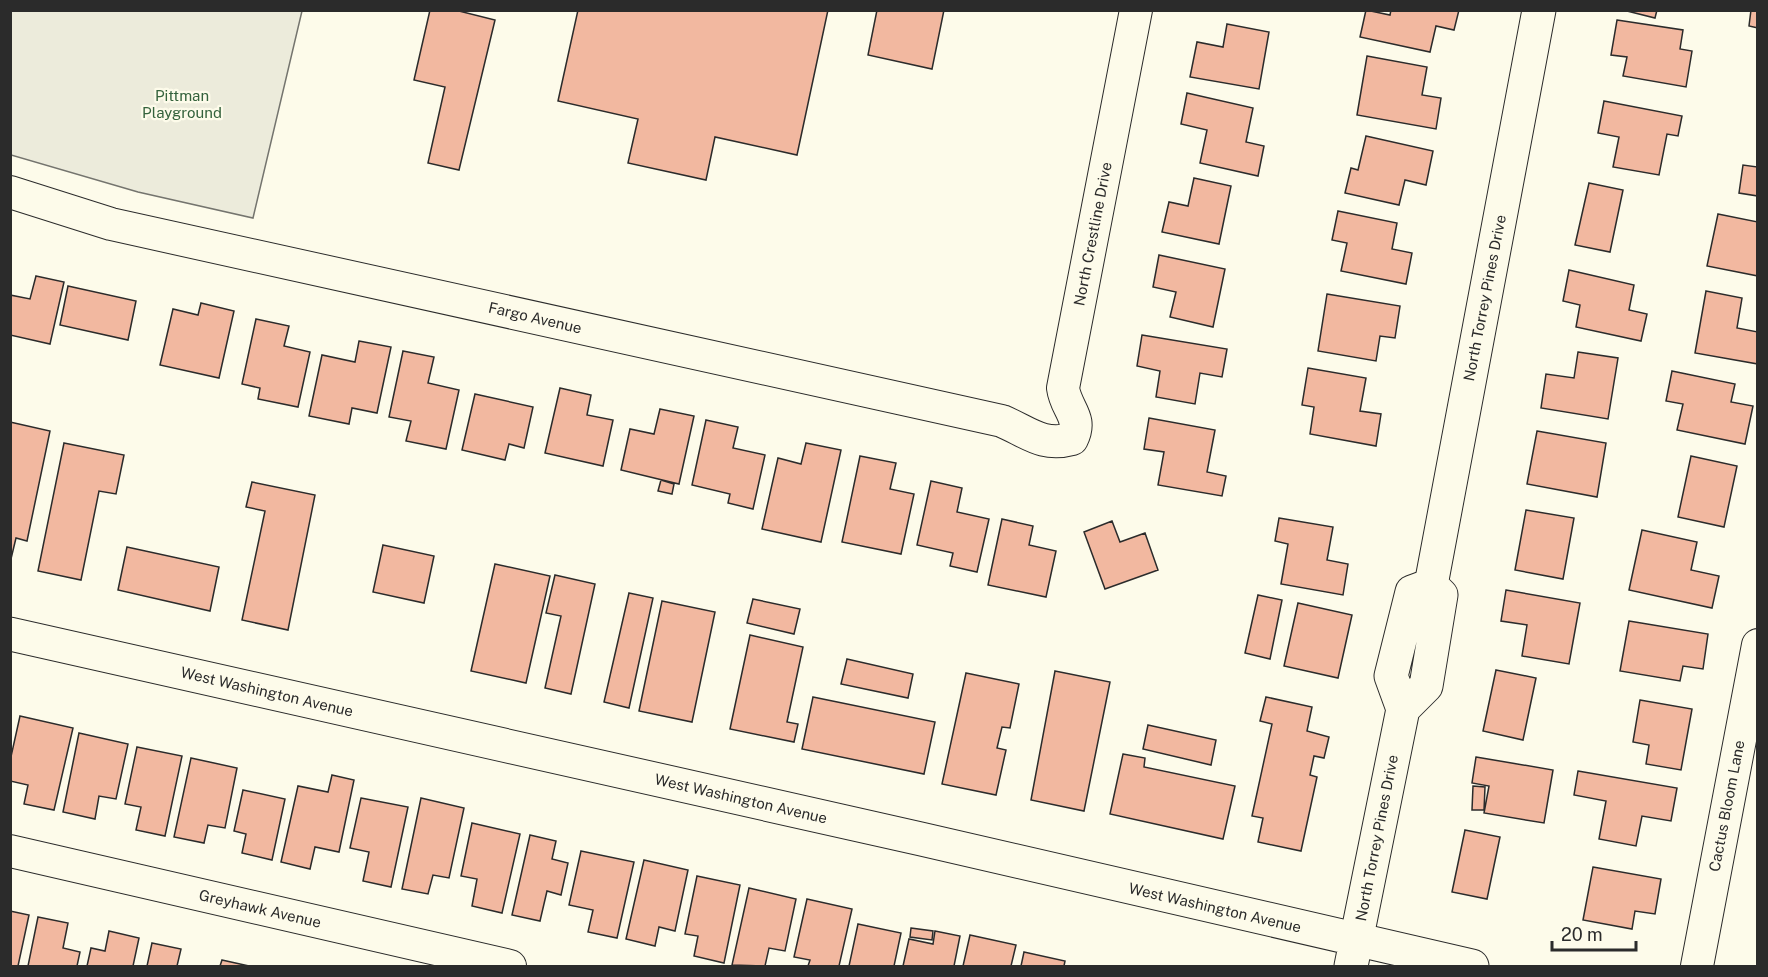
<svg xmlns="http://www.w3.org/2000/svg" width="1768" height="977" font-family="'Public Sans',sans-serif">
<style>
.green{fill:#ecebdb;stroke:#74746e;stroke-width:1.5}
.building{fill:#f2b8a0;stroke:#2b2b2b;stroke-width:1.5}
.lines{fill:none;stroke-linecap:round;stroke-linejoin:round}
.minor-casing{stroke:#2b2b2b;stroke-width:34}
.major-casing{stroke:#2b2b2b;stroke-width:35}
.minor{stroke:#fdfbea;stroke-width:32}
.major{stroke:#fdfbea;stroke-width:33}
.labels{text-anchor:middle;stroke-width:4.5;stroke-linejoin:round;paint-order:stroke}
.park-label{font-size:15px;fill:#34623c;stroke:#fdfbea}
.street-label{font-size:15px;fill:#2b2b2b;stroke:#fdfbea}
</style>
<rect width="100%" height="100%" fill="#fdfbea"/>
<path class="green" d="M 10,11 L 302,11 L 253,218 L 138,192 L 11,155 Z"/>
<path class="building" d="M 430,10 L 455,10 L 495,20 L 459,170 L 428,163 L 445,87 L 414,80 Z
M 578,10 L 828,10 L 797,155 L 715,137 L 706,180 L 628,163 L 638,119 L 558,101 Z
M 877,10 L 944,10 L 932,69 L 868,55 Z
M 1366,10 L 1390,15 L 1391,10 L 1459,10 L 1454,30 L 1436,26 L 1430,52 L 1360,37 Z
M 1623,10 L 1657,10 L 1655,18 Z
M 1751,10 L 1758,10 L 1758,28 L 1749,26 Z
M 1617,20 L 1683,30 L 1680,49 L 1692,51 L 1686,87 L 1623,76 L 1627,57 L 1611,55 Z
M 1227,24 L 1269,32 L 1259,89 L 1190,77 L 1197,42 L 1223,47 Z
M 1367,56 L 1427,67 L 1422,95 L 1441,98 L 1436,129 L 1357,115 Z
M 1187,93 L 1253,108 L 1246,142 L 1264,146 L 1258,176 L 1200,163 L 1207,130 L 1181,124 Z
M 1604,101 L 1682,116 L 1678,136 L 1667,134 L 1659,175 L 1613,167 L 1619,137 L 1598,133 Z
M 1366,136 L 1433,151 L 1426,185 L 1405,180 L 1399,205 L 1345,193 L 1351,168 L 1358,170 Z
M 1758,163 L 1758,196 L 1739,193 L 1743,165 L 1757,167 Z
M 1194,178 L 1231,186 L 1219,244 L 1162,232 L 1169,202 L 1188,206 Z
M 1589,183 L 1623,190 L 1610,252 L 1575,245 Z
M 1338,211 L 1397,223 L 1392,249 L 1412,253 L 1406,284 L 1341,271 L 1347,243 L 1332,240 Z
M 1718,214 L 1758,222 L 1758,276 L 1707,266 Z
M 1159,255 L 1225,269 L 1213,327 L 1170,317 L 1176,292 L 1153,287 Z
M 1569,270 L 1634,285 L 1629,310 L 1647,314 L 1641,341 L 1576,327 L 1580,305 L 1563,301 Z
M 36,276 L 64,282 L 50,344 L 10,335 L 10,295 L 30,299 Z
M 68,286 L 136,301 L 128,340 L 60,325 Z
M 1706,291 L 1742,298 L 1737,328 L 1758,332 L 1758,364 L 1695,353 Z
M 1327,294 L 1400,306 L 1395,338 L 1380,336 L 1376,361 L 1318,351 Z
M 201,303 L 234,311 L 219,378 L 160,365 L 173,309 L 198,315 Z
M 256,319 L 289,326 L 284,346 L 310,352 L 298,407 L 258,399 L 260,388 L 242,384 Z
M 1142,335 L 1227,349 L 1222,377 L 1200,373 L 1195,404 L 1156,397 L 1160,371 L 1137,366 Z
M 359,341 L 391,347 L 377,413 L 352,408 L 349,424 L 309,416 L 322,355 L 355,362 Z
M 403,351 L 434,357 L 428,383 L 459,390 L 446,449 L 406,441 L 411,421 L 389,417 Z
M 1578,352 L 1618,358 L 1608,419 L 1541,408 L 1546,374 L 1574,378 Z
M 1308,368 L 1366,378 L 1360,411 L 1381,414 L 1376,446 L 1310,434 L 1314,407 L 1302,405 Z
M 1672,371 L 1735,384 L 1731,402 L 1753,406 L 1745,444 L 1677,430 L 1683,404 L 1666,401 Z
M 560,388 L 591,395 L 587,415 L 613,420 L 603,466 L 545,453 Z
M 475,394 L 533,407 L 524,448 L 509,444 L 505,460 L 462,450 Z
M 660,409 L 694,416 L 679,484 L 621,470 L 630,429 L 654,434 Z
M 1149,418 L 1215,430 L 1207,472 L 1226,476 L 1222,496 L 1158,485 L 1164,452 L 1144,449 Z
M 706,420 L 738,427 L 733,448 L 765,455 L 753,509 L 728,503 L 730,494 L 692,485 Z
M 10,422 L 50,431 L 27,541 L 16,538 L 10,563 Z
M 1537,431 L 1606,443 L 1597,497 L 1527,484 Z
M 64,443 L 124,455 L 116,494 L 99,491 L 81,580 L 38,571 Z
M 806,443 L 841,450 L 821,542 L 762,529 L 778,458 L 801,464 Z
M 860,456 L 896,463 L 890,489 L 914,494 L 901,554 L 842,542 Z
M 1691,456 L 1737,466 L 1724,527 L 1678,517 Z
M 661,480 L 674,484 L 672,494 L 658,491 Z
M 931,481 L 962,488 L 957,512 L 989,519 L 977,572 L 950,566 L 953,553 L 917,545 Z
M 252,482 L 315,495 L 288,630 L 242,620 L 265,511 L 246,507 Z
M 1526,510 L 1574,518 L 1563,579 L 1515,570 Z
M 1279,518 L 1333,527 L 1327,560 L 1348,564 L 1343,595 L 1281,584 L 1288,544 L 1275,541 Z
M 1002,519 L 1033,526 L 1029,545 L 1056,551 L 1046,597 L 988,585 Z
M 1112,521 L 1120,542 L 1145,533 L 1158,570 L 1105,589 L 1084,532 Z
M 1642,530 L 1697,542 L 1691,570 L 1719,576 L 1712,608 L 1629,590 Z
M 383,545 L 434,556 L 424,603 L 373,592 Z
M 127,547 L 219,567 L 210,611 L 118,590 Z
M 495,564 L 550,576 L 526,683 L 471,671 Z
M 555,575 L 595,584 L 571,694 L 545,688 L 561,616 L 546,613 Z
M 1506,590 L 1580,603 L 1569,664 L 1522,656 L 1527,625 L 1501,621 Z
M 629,593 L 653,598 L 629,708 L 604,702 Z
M 1258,595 L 1282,600 L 1270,659 L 1245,653 Z
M 753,599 L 800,609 L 794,634 L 747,623 Z
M 662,601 L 715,612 L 692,722 L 639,711 Z
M 1298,603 L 1352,615 L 1338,678 L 1284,666 Z
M 1629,621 L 1708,634 L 1703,669 L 1683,666 L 1680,681 L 1620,671 Z
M 750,635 L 803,647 L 787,722 L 798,724 L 794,742 L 730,729 Z
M 847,659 L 913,674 L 908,698 L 841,684 Z
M 1496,670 L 1536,678 L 1523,740 L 1483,731 Z
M 1055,671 L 1110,682 L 1084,811 L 1031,800 Z
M 966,673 L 1019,684 L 1010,728 L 1002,727 L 997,748 L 1006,750 L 996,795 L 942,784 Z
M 813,697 L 935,722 L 924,774 L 802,749 Z
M 1266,697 L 1312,707 L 1307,731 L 1329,737 L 1324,758 L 1314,756 L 1310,775 L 1317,777 L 1301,851 L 1258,842 L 1263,818 L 1252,816 L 1272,724 L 1260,721 Z
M 1640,700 L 1692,709 L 1681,770 L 1646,764 L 1649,745 L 1633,742 Z
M 20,716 L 73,728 L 54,810 L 24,804 L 28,785 L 10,781 L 10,761 Z
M 1148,725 L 1216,740 L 1211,765 L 1143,749 Z
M 79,733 L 128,744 L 116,799 L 99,796 L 95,819 L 63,812 Z
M 137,747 L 182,756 L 165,836 L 136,830 L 141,807 L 125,804 Z
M 1123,754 L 1145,758 L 1144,767 L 1235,786 L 1223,839 L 1110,814 Z
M 1476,757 L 1553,770 L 1544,823 L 1484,813 L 1489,786 L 1472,783 Z
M 191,758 L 237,768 L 225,828 L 208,825 L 204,843 L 174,837 Z
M 1578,771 L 1677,788 L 1671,821 L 1642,816 L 1636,846 L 1599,839 L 1606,801 L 1574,795 Z
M 332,775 L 354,780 L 339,852 L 315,847 L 310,869 L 281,862 L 298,786 L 328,792 Z
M 1473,786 L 1485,787 L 1484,810 L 1472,810 Z
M 243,790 L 285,799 L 272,860 L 242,853 L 246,834 L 234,831 Z
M 361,798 L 408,807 L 391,887 L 363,881 L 369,852 L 350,848 Z
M 421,798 L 464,808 L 449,878 L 433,875 L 428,894 L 402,889 Z
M 472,823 L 520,834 L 502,913 L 472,906 L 477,879 L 461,876 Z
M 1465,830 L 1500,837 L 1487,899 L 1452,892 Z
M 530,835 L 556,841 L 552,859 L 568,863 L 561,895 L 547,891 L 540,921 L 512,915 Z
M 581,851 L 634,862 L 617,938 L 588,932 L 593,910 L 569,905 Z
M 644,860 L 688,870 L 675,931 L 659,927 L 655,946 L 626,939 Z
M 1593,867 L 1661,879 L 1655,914 L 1635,911 L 1632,929 L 1583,920 Z
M 697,876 L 740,885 L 724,963 L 694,956 L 698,936 L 685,934 Z
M 749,888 L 796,899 L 785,951 L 769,948 L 765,966 L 732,965 Z
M 807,899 L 852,909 L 839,966 L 808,966 L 810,960 L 794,957 Z
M 10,911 L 29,915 L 18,966 L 10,966 Z
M 38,917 L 68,923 L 63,948 L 80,952 L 77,966 L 28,966 Z
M 858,924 L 901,933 L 894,966 L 849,966 Z
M 911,928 L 933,931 L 932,940 L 910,937 Z
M 109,931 L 139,938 L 133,966 L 87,966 L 91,948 L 105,951 Z
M 935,931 L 960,936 L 954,966 L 903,966 L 909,939 L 933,944 Z
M 970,935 L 1016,945 L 1011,966 L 963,966 Z
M 152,943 L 181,949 L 177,966 L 147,966 Z
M 1024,952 L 1065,961 L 1064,966 L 1021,966 Z
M 222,960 L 249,966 L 220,966 Z"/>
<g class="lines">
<defs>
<path id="minor" d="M 10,192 L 111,224 L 1002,421 C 1028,432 1042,447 1072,439 C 1083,417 1066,410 1063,388 L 1136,10
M 10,851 L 510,966
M 1697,966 L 1758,645"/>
<path id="major" d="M 1431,585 L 1539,10
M 10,634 L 921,839 L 1472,966
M 1403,709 L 1426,686 L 1441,595 L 1431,585
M 1351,966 L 1403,709 L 1391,676 L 1412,592 L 1431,585"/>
</defs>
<use href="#minor" class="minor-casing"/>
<use href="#major" class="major-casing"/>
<use href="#minor" class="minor"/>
<use href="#major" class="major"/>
</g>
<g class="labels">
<g class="park-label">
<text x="182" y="101">Pittman<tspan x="182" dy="17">Playground</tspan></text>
</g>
<g class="street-label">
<text transform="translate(1093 234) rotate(-79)" y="5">North Crestline Drive</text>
<text transform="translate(1485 298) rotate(-79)" y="5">North Torrey Pines Drive</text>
<text transform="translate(535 318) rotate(13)" y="5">Fargo Avenue</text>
<text transform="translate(267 692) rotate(13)" y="5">West Washington Avenue</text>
<text transform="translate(741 799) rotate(13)" y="5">West Washington Avenue</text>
<text transform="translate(1727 806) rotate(-79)" y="5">Cactus Bloom Lane</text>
<text transform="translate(1377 838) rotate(-79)" y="5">North Torrey Pines Drive</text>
<text transform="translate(1215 908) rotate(13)" y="5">West Washington Avenue</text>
<text transform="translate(260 909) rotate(13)" y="5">Greyhawk Avenue</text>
</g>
</g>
<rect width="1768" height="977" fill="none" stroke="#2b2b2b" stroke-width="24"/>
<path d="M1552 941v9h84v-9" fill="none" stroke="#2b2b2b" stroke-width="3"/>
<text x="1561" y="941" font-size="18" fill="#2b2b2b" stroke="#fdfbea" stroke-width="4.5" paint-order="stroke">20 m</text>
</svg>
